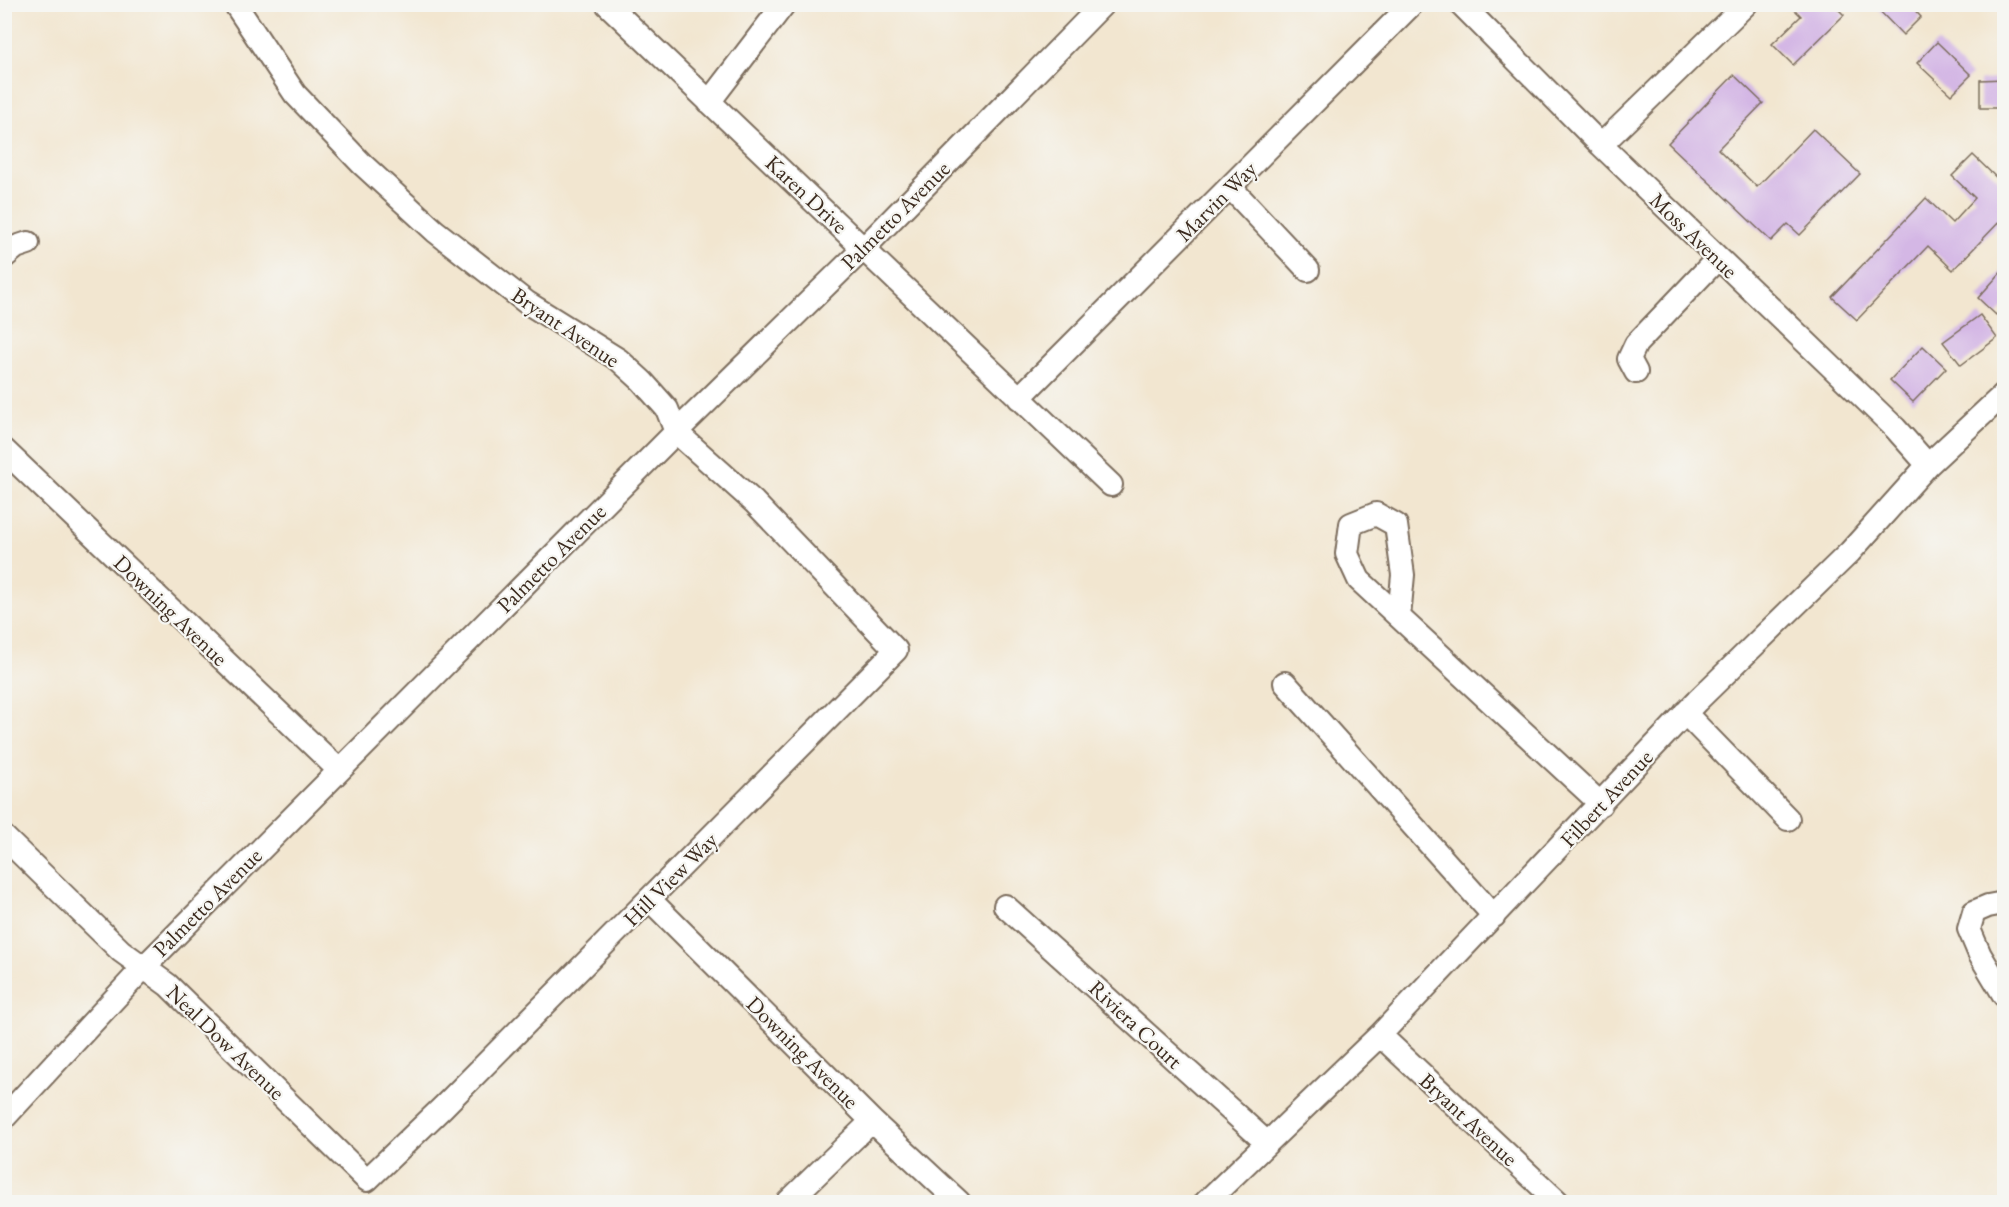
<svg xmlns="http://www.w3.org/2000/svg" width="2009" height="1207" font-family="'EB Garamond',serif">
<style>
.building{fill:#d4b7e5}
.lines{fill:none;stroke-linecap:round;stroke-linejoin:round}
.minor-casing{stroke:#7b6c5c;stroke-width:26}
.minor{stroke:#fff;stroke-width:22}
.labels{text-anchor:middle;stroke-width:4.5;stroke-linejoin:round;paint-order:stroke}
.street-label{font-size:22px;fill:#3b2a1e;stroke:#f6f6f2}
</style>
<rect width="100%" height="100%" fill="#f6f6f2"/>
<filter id="ink" filterUnits="userSpaceOnUse"><feTurbulence type="fractalNoise" baseFrequency=".0167" numOctaves="2"/><feDisplacementMap in="SourceGraphic" scale="12" xChannelSelector="R" yChannelSelector="G"/><feConvolveMatrix kernelMatrix="1 2 1 2 8 2 1 2 1" color-interpolation-filters="sRGB"/></filter>
<filter id="wash" filterUnits="userSpaceOnUse"><feTurbulence type="fractalNoise" baseFrequency=".008" numOctaves="4" result="noise"/><feDisplacementMap in="SourceGraphic" scale="24" xChannelSelector="R" yChannelSelector="G"/><feGaussianBlur stdDeviation="1.35" result="paint"/><feColorMatrix in="noise" values="0 0 0 0 0 0 0 0 0 0 0 0 0 0 0 0 0 1.4 0 .05"/><feComposite in="paint" operator="in"/></filter>
<g filter="url(#wash)">
<rect width="100%" height="100%" fill="#f2e6d0"/>
<g id="blocks">
<path class="building" d="M 1873,4 L 1909,4 L 1921,17 L 1903,35 Z
M 1795,5 L 1834,5 L 1844,15 L 1793,65 L 1772,44 L 1801,16 L 1792,7 Z
M 1937,42 L 1971,75 L 1951,95 L 1917,63 Z
M 1734,75 L 1763,103 L 1718,149 L 1757,187 L 1813,129 L 1860,174 L 1800,235 L 1788,224 L 1771,241 L 1668,143 Z
M 2004,79 L 2004,108 L 1980,108 L 1980,80 Z
M 1973,155 L 2004,185 L 2004,217 L 1953,270 L 1928,246 L 1857,320 L 1832,297 L 1926,198 L 1952,223 L 1975,198 L 1952,176 Z
M 2004,269 L 2004,306 L 1996,315 L 1978,298 Z
M 1980,315 L 1997,338 L 1961,365 L 1943,342 Z
M 1923,346 L 1946,368 L 1913,402 L 1890,380 Z"/>
</g>
</g>
<g filter="url(#ink)">
<use href="#blocks" fill-opacity="0" stroke="#7b6c5c" stroke-width="1.5"/>
<g class="lines">
<defs>
<path id="minor" d="M 607,4 L 1111,485
M 1461,4 L 1601,145 L 1895,428 L 1928,465
M 709,102 L 784,4
M 1601,145 L 1746,4
M 1230,187 L 1308,270
M 4,257 L 16,247 L 28,243
M 1636,372 L 1629,359 L 1636,344 L 1718,258
M 1019,398 L 1412,4
M 4,450 L 339,770
M 1399,617 L 1403,575 L 1396,525 L 1376,514 L 1351,524 L 1347,554 L 1359,580 L 1601,804
M 1285,683 L 1494,916
M 1685,713 L 1788,819
M 4,837 L 121,951 L 168,985 L 367,1180 L 443,1107 L 896,650 L 754,502 L 676,432 L 667,409 L 642,381 L 619,360 L 526,302 L 435,231 L 362,164 L 295,94 L 235,4
M 649,899 L 872,1121 L 959,1202
M 2004,903 L 1988,906 L 1974,912 L 1969,929 L 1980,955 L 2004,995
M 1005,906 L 1267,1143
M 1380,1035 L 1558,1202
M 4,1118 L 144,967 L 676,432 L 864,248 L 1103,4
M 788,1202 L 872,1121
M 1206,1202 L 1380,1035 L 1697,701 L 1850,552 L 1928,465 L 2004,394"/>
</defs>
<use href="#minor" class="minor-casing"/>
<use href="#minor" class="minor"/>
</g>
</g>
<g class="labels">
<g class="street-label">
<text transform="translate(807 194) rotate(43)" y="8">Karen Drive</text>
<text transform="translate(1216 201) rotate(-45)" y="8">Marvin Way</text>
<text transform="translate(895 215) rotate(-45)" y="8">Palmetto Avenue</text>
<text transform="translate(1694 235) rotate(44)" y="8">Moss Avenue</text>
<text transform="translate(566 327) rotate(34)" y="8">Bryant Avenue</text>
<text transform="translate(551 558) rotate(-45)" y="8">Palmetto Avenue</text>
<text transform="translate(171 610) rotate(44)" y="8">Downing Avenue</text>
<text transform="translate(1606 798) rotate(-47)" y="8">Filbert Avenue</text>
<text transform="translate(670 879) rotate(-45)" y="8">Hill View Way</text>
<text transform="translate(207 902) rotate(-45)" y="8">Palmetto Avenue</text>
<text transform="translate(1136 1024) rotate(43)" y="8">Riviera Court</text>
<text transform="translate(226 1042) rotate(44)" y="8">Neal Dow Avenue</text>
<text transform="translate(803 1052) rotate(45)" y="8">Downing Avenue</text>
<text transform="translate(1469 1119) rotate(43)" y="8">Bryant Avenue</text>
</g>
</g>
<rect width="2009" height="1207" fill="none" stroke="#f6f6f2" stroke-width="24"/>
</svg>
